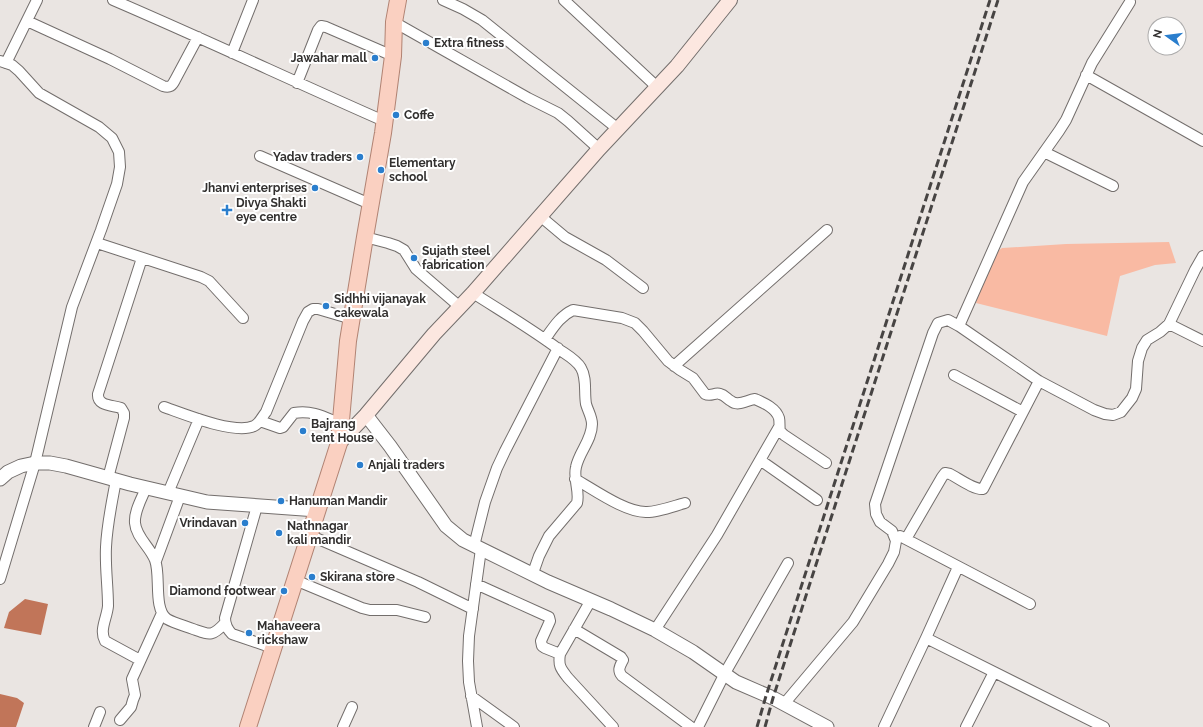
<svg xmlns="http://www.w3.org/2000/svg" width="1203" height="727" font-family="Raleway,sans-serif">
<style>
.green{fill:#f9baa3}
.water{fill:#c17559}
.lines{fill:none;stroke-linecap:round;stroke-linejoin:round}
.minor-casing{stroke:#736e6c;stroke-width:12}
.tertiary-casing{stroke:#736e6c;stroke-width:15}
.secondary-casing{stroke:#736e6c;stroke-width:16}
.primary-casing{stroke:#b18373;stroke-width:18}
.minor{stroke:#fff;stroke-width:10}
.tertiary{stroke:#fff;stroke-width:13}
.secondary{stroke:#fce7e0;stroke-width:14}
.primary{stroke:#fad0c1;stroke-width:16}
.rail{stroke:#474443;stroke-width:3;stroke-dasharray:8 4;stroke-linecap:butt}
.poi-dot{fill:#2a7ecd;stroke:#fff;stroke-width:1.5}
.labels{text-anchor:middle;stroke-width:4;stroke-linejoin:round;paint-order:stroke}
.poi-label{font-size:12px;font-weight:bold;fill:#32302f;stroke:#fff;text-anchor:start}
</style>
<rect width="100%" height="100%" fill="#eae5e2"/>
<path class="green" d="M 1169,242 L 1176,263 L 1155,265 L 1120,276 L 1107,336 L 976,303 L 990,257 L 1002,248 L 1066,244 Z"/>
<path class="water" d="M 25,599 L 48,604 L 41,635 L 4,628 L 9,612 Z
M 0,694 L 17,698 L 24,703 L 16,727 L 0,727 Z"/>
<g class="lines">
<defs>
<path id="minor" d="M 113,0 C 204,39 293,81 384,121
M 443,0 L 463,9 L 482,20 L 618,129
M 564,0 L 657,87
M 27,21 L 110,59 L 163,86 C 170,88 172,86 175,80 L 198,37
M 394,22 L 528,98 L 558,113 L 568,121 L 599,149
M 232,53 L 253,0
M 0,61 L 12,65 L 19,71 L 39,93 L 99,127 L 112,138 L 119,152 L 120,167 L 117,184 L 101,230 L 72,307 L 35,463 L 0,579
M 6,63 L 37,0
M 1086,75 L 1203,141
M 297,83 L 318,30 L 321,26 L 326,27 L 393,56
M 1044,152 L 1113,186
M 260,156 L 370,204
M 540,216 L 565,237 L 606,260 L 643,288
M 365,237 L 388,243 L 397,246 L 404,250 L 416,269 L 460,307
M 97,243 L 201,277 L 209,281 L 243,318
M 473,293 C 501,311 530,328 557,348 C 565,354 576,359 581,368 C 587,378 584,392 586,404 C 588,411 592,417 592,424 C 592,440 579,452 576,467 C 573,480 580,491 577,503 L 549,536 L 539,556 L 533,573
M 1169,324 L 1203,341
M 959,326 L 1023,182 L 1059,131 L 1066,120 L 1092,63 L 1130,2
M 545,339 C 553,328 560,316 573,310 L 622,318 L 635,323 L 643,331 L 668,361 L 680,370 L 693,378 L 705,394 C 711,397 715,392 720,394 C 725,395 727,399 731,401 C 738,407 747,400 755,399 C 764,403 776,408 779,418 C 780,422 779,427 780,431 L 784,435 L 826,463
M 674,366 L 827,230
M 954,375 L 1023,412
M 164,407 C 184,414 235,435 254,426 C 259,424 262,417 266,412 L 303,321 L 308,312 L 313,309 L 318,309 L 352,319
M 260,421 L 280,428 L 283,427 L 294,413 C 313,410 324,417 341,424
M 760,460 L 817,500
M 108,478 L 124,418 L 124,413 L 121,408 C 112,405 97,406 98,394 L 142,258
M 575,479 C 593,489 626,513 647,512 C 658,512 674,506 685,503
M 116,480 C 112,502 107,524 106,547 C 105,567 108,586 108,606 C 107,618 99,630 105,641 L 140,660
M 146,488 C 142,498 134,511 135,523 C 136,537 150,547 155,560 C 161,575 153,609 167,619 C 174,623 185,626 193,629 C 210,635 212,637 225,623
M 168,493 L 199,419
M 257,506 L 225,618 C 225,625 227,629 232,634 L 273,648
M 309,535 L 418,582 L 473,609
M 900,536 L 1030,604
M 906,539 L 942,477 L 945,473 L 950,474 C 958,478 974,490 983,489 L 1039,381
M 474,546 L 485,502 L 497,468 L 505,451 L 558,348
M 156,561 L 180,496
M 295,580 L 362,608 L 370,610 L 397,610 L 425,617
M 476,584 L 549,617 L 550,621 L 541,641 L 542,646 L 545,648 L 560,654
M 591,600 L 560,654 C 558,666 561,669 568,678 L 613,727
M 574,629 L 621,657 L 623,660 C 620,666 617,670 622,676 L 691,727
M 655,630 L 717,535 L 779,427
M 926,638 L 1104,727
M 471,696 L 514,727
M 784,704 L 853,622 L 888,564 L 894,552 L 896,541 L 892,531 L 880,522 L 876,514 L 875,504 L 933,333 L 938,323 L 948,320 L 959,326 L 1039,381 L 1094,410 L 1105,414 L 1113,415 L 1121,412 L 1132,398 L 1136,389 L 1138,361 L 1142,348 L 1147,340 L 1160,332 L 1169,324 L 1195,270 L 1203,256
M 120,720 L 131,707 L 133,700 L 135,695 L 132,679 L 162,613
M 94,727 L 100,712
M 343,727 L 352,707
M 477,727 L 469,682 L 468,661 L 469,636 L 481,549
M 698,727 L 725,673 L 788,563
M 884,727 L 926,638 L 958,567
M 966,727 L 994,672"/>
<path id="tertiary" d="M 366,415 L 390,446 L 446,526 L 463,540 L 548,582 L 611,609 L 655,630 L 693,652 L 736,682 L 773,698 L 827,727
M 0,479 L 8,472 L 21,466 L 35,463 L 50,463 L 66,466 L 130,484 L 207,502 L 317,510"/>
<path id="secondary" d="M 339,443 L 366,415 L 434,334 L 473,293 L 599,149 L 677,66 L 730,0"/>
<path id="primary" d="M 248,727 L 339,443 L 348,341 L 365,237 L 383,133 L 393,56 L 394,22 L 398,0"/>
</defs>
<use href="#minor" class="minor-casing"/>
<use href="#tertiary" class="tertiary-casing"/>
<use href="#secondary" class="secondary-casing"/>
<use href="#primary" class="primary-casing"/>
<use href="#minor" class="minor"/>
<use href="#tertiary" class="tertiary"/>
<use href="#secondary" class="secondary"/>
<use href="#primary" class="primary"/>
<path class="rail" d="M 757,727 L 766,696 L 990,0
M 765,727 L 773,698 L 998,0"/>
</g>
<g class="poi-dot">
<circle cx="426" cy="43" r="4"/>
<circle cx="375" cy="58" r="4"/>
<circle cx="396" cy="115" r="4"/>
<circle cx="360" cy="157" r="4"/>
<circle cx="381" cy="170" r="4"/>
<circle cx="315" cy="188" r="4"/>
<path d="M225 204h4v4h4v4h-4v4h-4v-4h-4v-4h4z"/>
<circle cx="414" cy="258" r="4"/>
<circle cx="326" cy="306" r="4"/>
<circle cx="303" cy="431" r="4"/>
<circle cx="360" cy="465" r="4"/>
<circle cx="281" cy="501" r="4"/>
<circle cx="245" cy="523" r="4"/>
<circle cx="279" cy="533" r="4"/>
<circle cx="312" cy="577" r="4"/>
<circle cx="284" cy="591" r="4"/>
<circle cx="249" cy="633" r="4"/>
</g>
<g class="labels">
<g class="poi-label">
<text x="434" y="47">Extra fitness</text>
<text x="367" y="62" text-anchor="end">Jawahar mall</text>
<text x="404" y="119">Coffe</text>
<text x="352" y="161" text-anchor="end">Yadav traders</text>
<text x="389" y="167">Elementary<tspan x="389" dy="14">school</tspan></text>
<text x="307" y="192" text-anchor="end">Jhanvi enterprises</text>
<text x="236" y="207">Divya Shakti<tspan x="236" dy="14">eye centre</tspan></text>
<text x="422" y="255">Sujath steel<tspan x="422" dy="14">fabrication</tspan></text>
<text x="334" y="303">Sidhhi vijanayak<tspan x="334" dy="14">cakewala</tspan></text>
<text x="311" y="428">Bajrang<tspan x="311" dy="14">tent House</tspan></text>
<text x="368" y="469">Anjali traders</text>
<text x="289" y="505">Hanuman Mandir</text>
<text x="237" y="527" text-anchor="end">Vrindavan</text>
<text x="287" y="530">Nathnagar<tspan x="287" dy="14">kali mandir</tspan></text>
<text x="320" y="581">Skirana store</text>
<text x="276" y="595" text-anchor="end">Diamond footwear</text>
<text x="257" y="630">Mahaveera<tspan x="257" dy="14">rickshaw</tspan></text>
</g>
</g>
<g transform="translate(1167 36) rotate(284)"><circle r="19" fill="#ffffff" stroke="#adacac"/>
<path d="M0-3L7 15L0 10L-7 15Z" fill="#2a7ecd"/>
<text y="-6" font-size="11" font-weight="bold" text-anchor="middle" fill="#32302f">N</text>
</g>
</svg>
